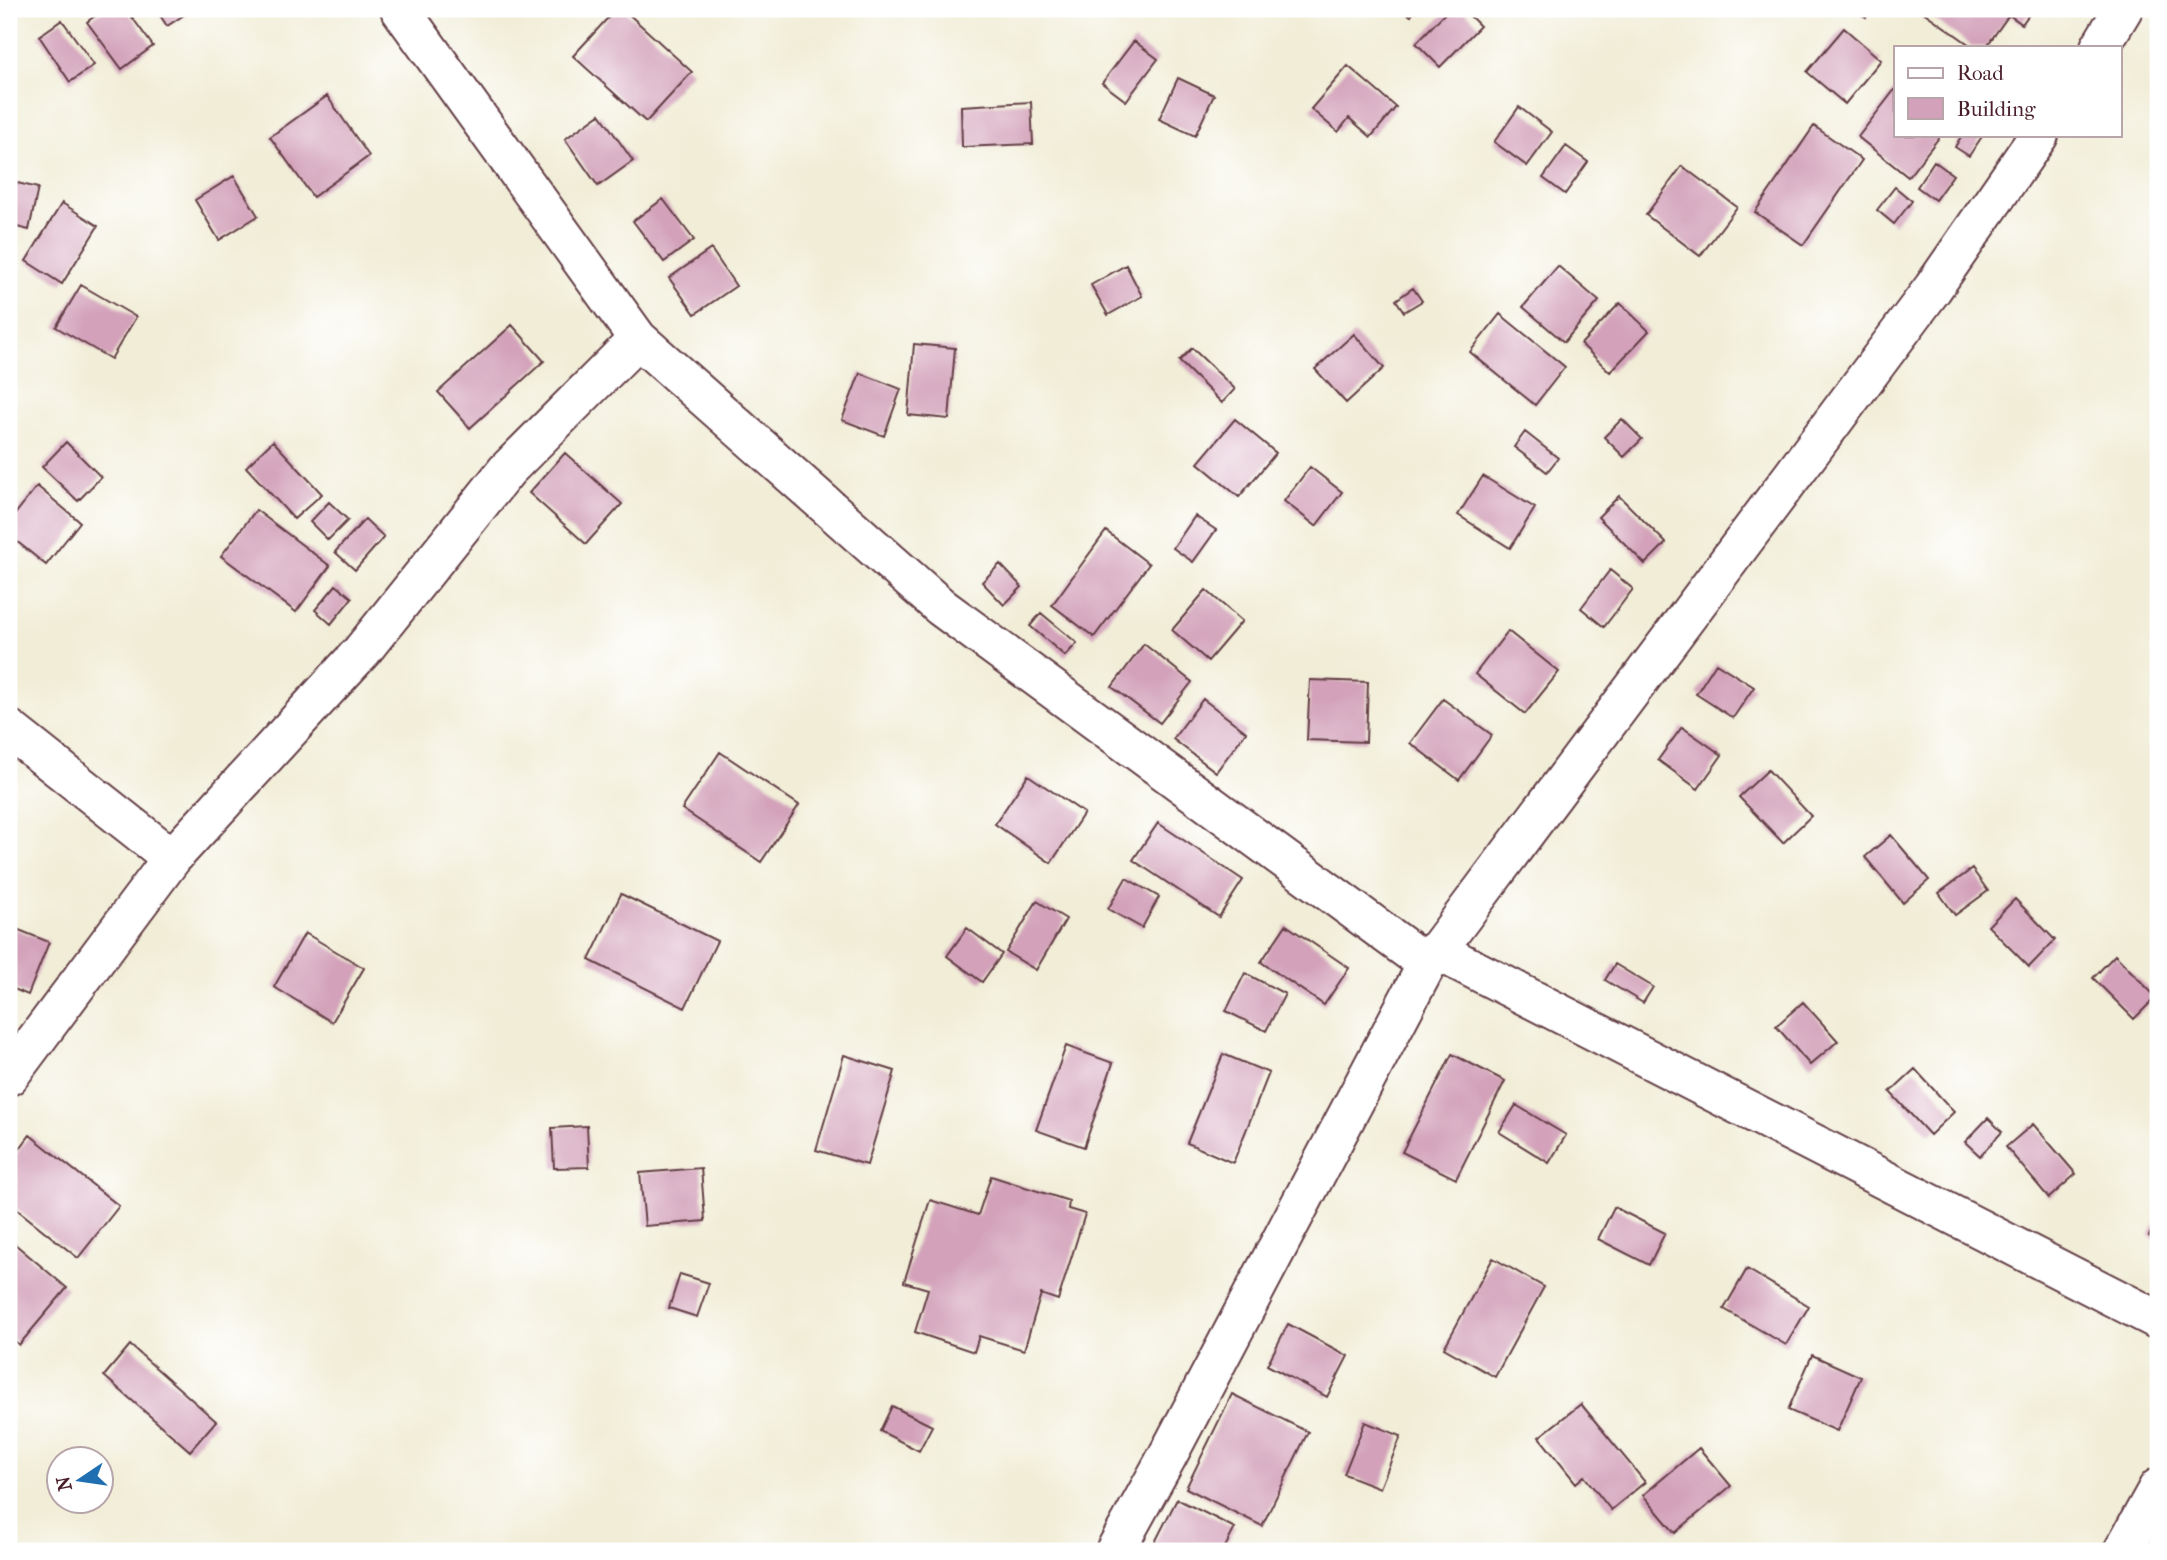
<svg xmlns="http://www.w3.org/2000/svg" width="2167" height="1560" font-family="'IM FELL French Canon',serif">
<style>
.building{fill:#d3a2ba}
.lines{fill:none;stroke-linecap:round;stroke-linejoin:round}
.minor-casing{stroke:#633e45;stroke-width:42}
.minor{stroke:#fff;stroke-width:38}
</style>
<rect width="100%" height="100%" fill="#fff"/>
<filter id="ink" filterUnits="userSpaceOnUse"><feTurbulence type="fractalNoise" baseFrequency=".0143" numOctaves="2"/><feDisplacementMap in="SourceGraphic" scale="14" xChannelSelector="R" yChannelSelector="G"/><feConvolveMatrix kernelMatrix="1 2 1 2 8 2 1 2 1" color-interpolation-filters="sRGB"/></filter>
<filter id="wash" filterUnits="userSpaceOnUse"><feTurbulence type="fractalNoise" baseFrequency=".00686" numOctaves="4" result="noise"/><feDisplacementMap in="SourceGraphic" scale="28" xChannelSelector="R" yChannelSelector="G"/><feGaussianBlur stdDeviation="1.57" result="paint"/><feColorMatrix in="noise" values="0 0 0 0 0 0 0 0 0 0 0 0 0 0 0 0 0 1.4 0 .05"/><feComposite in="paint" operator="in"/></filter>
<g filter="url(#wash)">
<rect width="100%" height="100%" fill="#f1edd7"/>
<g id="blocks">
<path class="building" d="M 104,9 L 126,9 L 153,46 L 122,69 L 87,22 Z
M 156,9 L 193,9 L 167,26 Z
M 616,9 L 623,9 L 692,72 L 646,122 L 573,56 Z
M 1400,9 L 1415,9 L 1411,16 Z
M 1449,9 L 1463,9 L 1480,26 L 1440,67 L 1416,43 Z
M 1854,9 L 1871,9 L 1866,17 Z
M 1919,9 L 2033,9 L 2022,24 L 2009,15 L 1986,47 L 1973,47 Z
M 62,20 L 94,65 L 70,82 L 39,36 Z
M 1844,28 L 1881,60 L 1845,104 L 1807,72 Z
M 1134,41 L 1158,59 L 1126,101 L 1102,83 Z
M 1348,66 L 1396,107 L 1371,137 L 1349,118 L 1338,132 L 1311,109 Z
M 1178,78 L 1214,95 L 1195,136 L 1159,119 Z
M 1896,88 L 1896,135 L 1941,135 L 1908,177 L 1858,137 Z
M 327,96 L 369,156 L 313,197 L 270,137 Z
M 1031,102 L 1033,144 L 962,147 L 961,106 Z
M 1519,107 L 1552,132 L 1527,166 L 1494,142 Z
M 600,114 L 633,161 L 598,186 L 565,139 Z
M 1814,126 L 1862,160 L 1803,245 L 1755,212 Z
M 1962,135 L 1983,135 L 1969,156 L 1955,147 Z
M 1566,146 L 1588,162 L 1565,194 L 1543,178 Z
M 1934,161 L 1953,175 L 1935,200 L 1917,187 Z
M 1682,166 L 1737,207 L 1700,256 L 1646,215 Z
M 234,176 L 258,216 L 219,240 L 195,200 Z
M 9,181 L 38,188 L 29,230 L 9,225 Z
M 1895,187 L 1912,201 L 1894,224 L 1877,210 Z
M 663,199 L 694,240 L 664,262 L 633,221 Z
M 62,203 L 98,226 L 62,284 L 26,261 Z
M 711,249 L 736,286 L 695,314 L 669,278 Z
M 1126,265 L 1142,296 L 1108,315 L 1091,285 Z
M 1558,266 L 1599,301 L 1564,342 L 1523,307 Z
M 81,285 L 136,317 L 111,359 L 56,327 Z
M 1413,288 L 1422,301 L 1404,312 L 1396,300 Z
M 1620,303 L 1649,331 L 1610,372 L 1581,344 Z
M 1500,314 L 1565,367 L 1535,405 L 1470,352 Z
M 512,325 L 544,361 L 470,428 L 438,392 Z
M 1354,334 L 1384,368 L 1346,403 L 1315,369 Z
M 914,344 L 955,348 L 949,419 L 908,415 Z
M 1192,348 L 1235,389 L 1222,403 L 1179,361 Z
M 860,373 L 901,389 L 884,436 L 842,420 Z
M 1235,419 L 1276,453 L 1239,497 L 1198,463 Z
M 1622,419 L 1642,439 L 1624,457 L 1604,437 Z
M 1525,432 L 1558,458 L 1547,472 L 1514,447 Z
M 273,441 L 322,494 L 294,519 L 246,467 Z
M 66,442 L 101,477 L 78,501 L 42,467 Z
M 565,453 L 622,504 L 586,544 L 529,493 Z
M 1310,467 L 1342,492 L 1316,526 L 1284,501 Z
M 1483,476 L 1535,508 L 1510,548 L 1458,515 Z
M 37,486 L 80,522 L 46,565 L 9,535 L 9,522 Z
M 1619,496 L 1666,543 L 1645,564 L 1598,517 Z
M 329,502 L 348,520 L 328,540 L 310,522 Z
M 256,510 L 330,566 L 296,612 L 221,556 Z
M 1195,516 L 1216,530 L 1193,562 L 1173,548 Z
M 365,519 L 384,537 L 355,570 L 335,552 Z
M 1106,531 L 1149,564 L 1094,637 L 1052,605 Z
M 1000,564 L 1022,587 L 1004,605 L 982,582 Z
M 1610,570 L 1633,589 L 1604,627 L 1581,608 Z
M 336,585 L 352,598 L 331,624 L 315,610 Z
M 1206,590 L 1242,621 L 1208,661 L 1172,630 Z
M 1041,613 L 1077,643 L 1065,656 L 1030,626 Z
M 1508,631 L 1559,672 L 1525,714 L 1475,674 Z
M 1144,644 L 1192,682 L 1160,723 L 1112,687 Z
M 1716,663 L 1754,687 L 1733,718 L 1696,694 Z
M 1310,680 L 1368,682 L 1366,742 L 1307,740 Z
M 1203,699 L 1246,732 L 1216,772 L 1173,739 Z
M 1443,699 L 1492,735 L 1459,780 L 1410,743 Z
M 1682,727 L 1722,755 L 1698,789 L 1658,760 Z
M 720,752 L 799,805 L 761,862 L 682,809 Z
M 1768,770 L 1811,816 L 1783,843 L 1739,797 Z
M 1028,775 L 1084,813 L 1051,863 L 995,824 Z
M 1158,823 L 1243,880 L 1219,917 L 1133,860 Z
M 1891,835 L 1929,880 L 1903,903 L 1865,857 Z
M 1972,869 L 1988,891 L 1955,915 L 1939,893 Z
M 1126,878 L 1159,897 L 1142,928 L 1108,909 Z
M 621,894 L 717,941 L 685,1008 L 589,960 Z
M 2015,899 L 2055,940 L 2029,967 L 1988,926 Z
M 1037,901 L 1066,919 L 1036,970 L 1006,952 Z
M 1286,925 L 1349,968 L 1324,1005 L 1261,962 Z
M 9,926 L 49,942 L 28,995 L 9,987 Z
M 967,928 L 1002,954 L 982,982 L 947,956 Z
M 305,933 L 364,968 L 332,1022 L 274,987 Z
M 2115,955 L 2156,997 L 2134,1019 L 2093,978 Z
M 1615,964 L 1653,987 L 1643,1003 L 1605,980 Z
M 1245,973 L 1285,994 L 1266,1031 L 1226,1011 Z
M 1803,1002 L 1838,1041 L 1810,1065 L 1776,1026 Z
M 1066,1046 L 1113,1063 L 1084,1147 L 1036,1130 Z
M 1223,1054 L 1269,1073 L 1233,1163 L 1187,1143 Z
M 1452,1054 L 1505,1081 L 1456,1179 L 1402,1152 Z
M 844,1055 L 895,1071 L 867,1165 L 816,1150 Z
M 1915,1069 L 1954,1112 L 1930,1135 L 1890,1092 Z
M 1516,1105 L 1566,1135 L 1549,1163 L 1499,1132 Z
M 1988,1118 L 2002,1132 L 1980,1156 L 1965,1142 Z
M 2033,1124 L 2076,1174 L 2049,1198 L 2006,1147 Z
M 587,1126 L 589,1167 L 554,1168 L 552,1128 Z
M 30,1135 L 119,1206 L 78,1258 L 9,1203 L 9,1163 Z
M 701,1168 L 705,1221 L 645,1226 L 640,1173 Z
M 991,1176 L 1069,1201 L 1068,1209 L 1085,1214 L 1058,1300 L 1041,1294 L 1024,1350 L 979,1336 L 974,1352 L 915,1332 L 928,1289 L 904,1282 L 930,1200 L 978,1215 Z
M 1614,1207 L 1665,1233 L 1649,1265 L 1598,1239 Z
M 2158,1217 L 2158,1241 L 2149,1236 Z
M 9,1239 L 67,1288 L 19,1345 L 9,1336 Z
M 1493,1258 L 1544,1287 L 1495,1377 L 1444,1348 Z
M 1747,1269 L 1809,1306 L 1786,1345 L 1724,1309 Z
M 680,1274 L 709,1283 L 697,1317 L 669,1308 Z
M 1288,1324 L 1348,1356 L 1327,1397 L 1267,1365 Z
M 130,1345 L 216,1421 L 190,1451 L 104,1376 Z
M 1812,1355 L 1861,1377 L 1837,1431 L 1788,1410 Z
M 1232,1394 L 1308,1432 L 1262,1526 L 1186,1488 Z
M 1581,1404 L 1645,1482 L 1611,1510 L 1584,1476 L 1576,1483 L 1539,1437 Z
M 892,1406 L 932,1426 L 919,1451 L 880,1431 Z
M 1365,1422 L 1401,1436 L 1380,1488 L 1344,1474 Z
M 1699,1448 L 1731,1486 L 1675,1533 L 1643,1495 Z
M 1177,1499 L 1235,1528 L 1223,1551 L 1151,1550 Z"/>
</g>
</g>
<g filter="url(#ink)">
<use href="#blocks" fill-opacity="0" stroke="#633e45" stroke-width="2"/>
<g class="lines">
<defs>
<path id="minor" d="M 400,9 L 638,339 L 941,607 L 1427,964
M 2100,47 L 2123,9
M 9,729 L 172,858
M 1436,950 L 2158,1320
M 9,1076 L 172,858 L 362,651 L 507,470 L 638,339
M 1115,1551 L 1168,1455 L 1427,964 L 1933,288 L 2039,135
M 2123,1551 L 2158,1488"/>
</defs>
<use href="#minor" class="minor-casing"/>
<use href="#minor" class="minor"/>
</g>
</g>
<rect width="2167" height="1560" fill="none" stroke="#fff" stroke-width="35"/>
<rect x="1894" y="46" width="228" height="91" fill="#ffffff" stroke="#b7a5aa" stroke-width="2"/>
<rect x="1908" y="68" width="35" height="10" fill="#ffffff" stroke="#b7a5aa" stroke-width="2"/>
<text x="1957" y="80" font-size="21" fill="#4a1f2b">Road</text>
<rect x="1908" y="98" width="35" height="21" fill="#d3a2ba" stroke="#b7a5aa" stroke-width="2"/>
<text x="1957" y="116" font-size="21" fill="#4a1f2b">Building</text>
<g transform="translate(80 1480) rotate(257)"><circle r="33" fill="#ffffff" stroke="#b7a5aa" stroke-width="2"/>
<path d="M0-5L12 26L0 18L-12 26Z" fill="#1f6fb2"/>
<text y="-10" font-size="19" font-weight="bold" text-anchor="middle" fill="#4a1f2b">N</text>
</g>
</svg>
